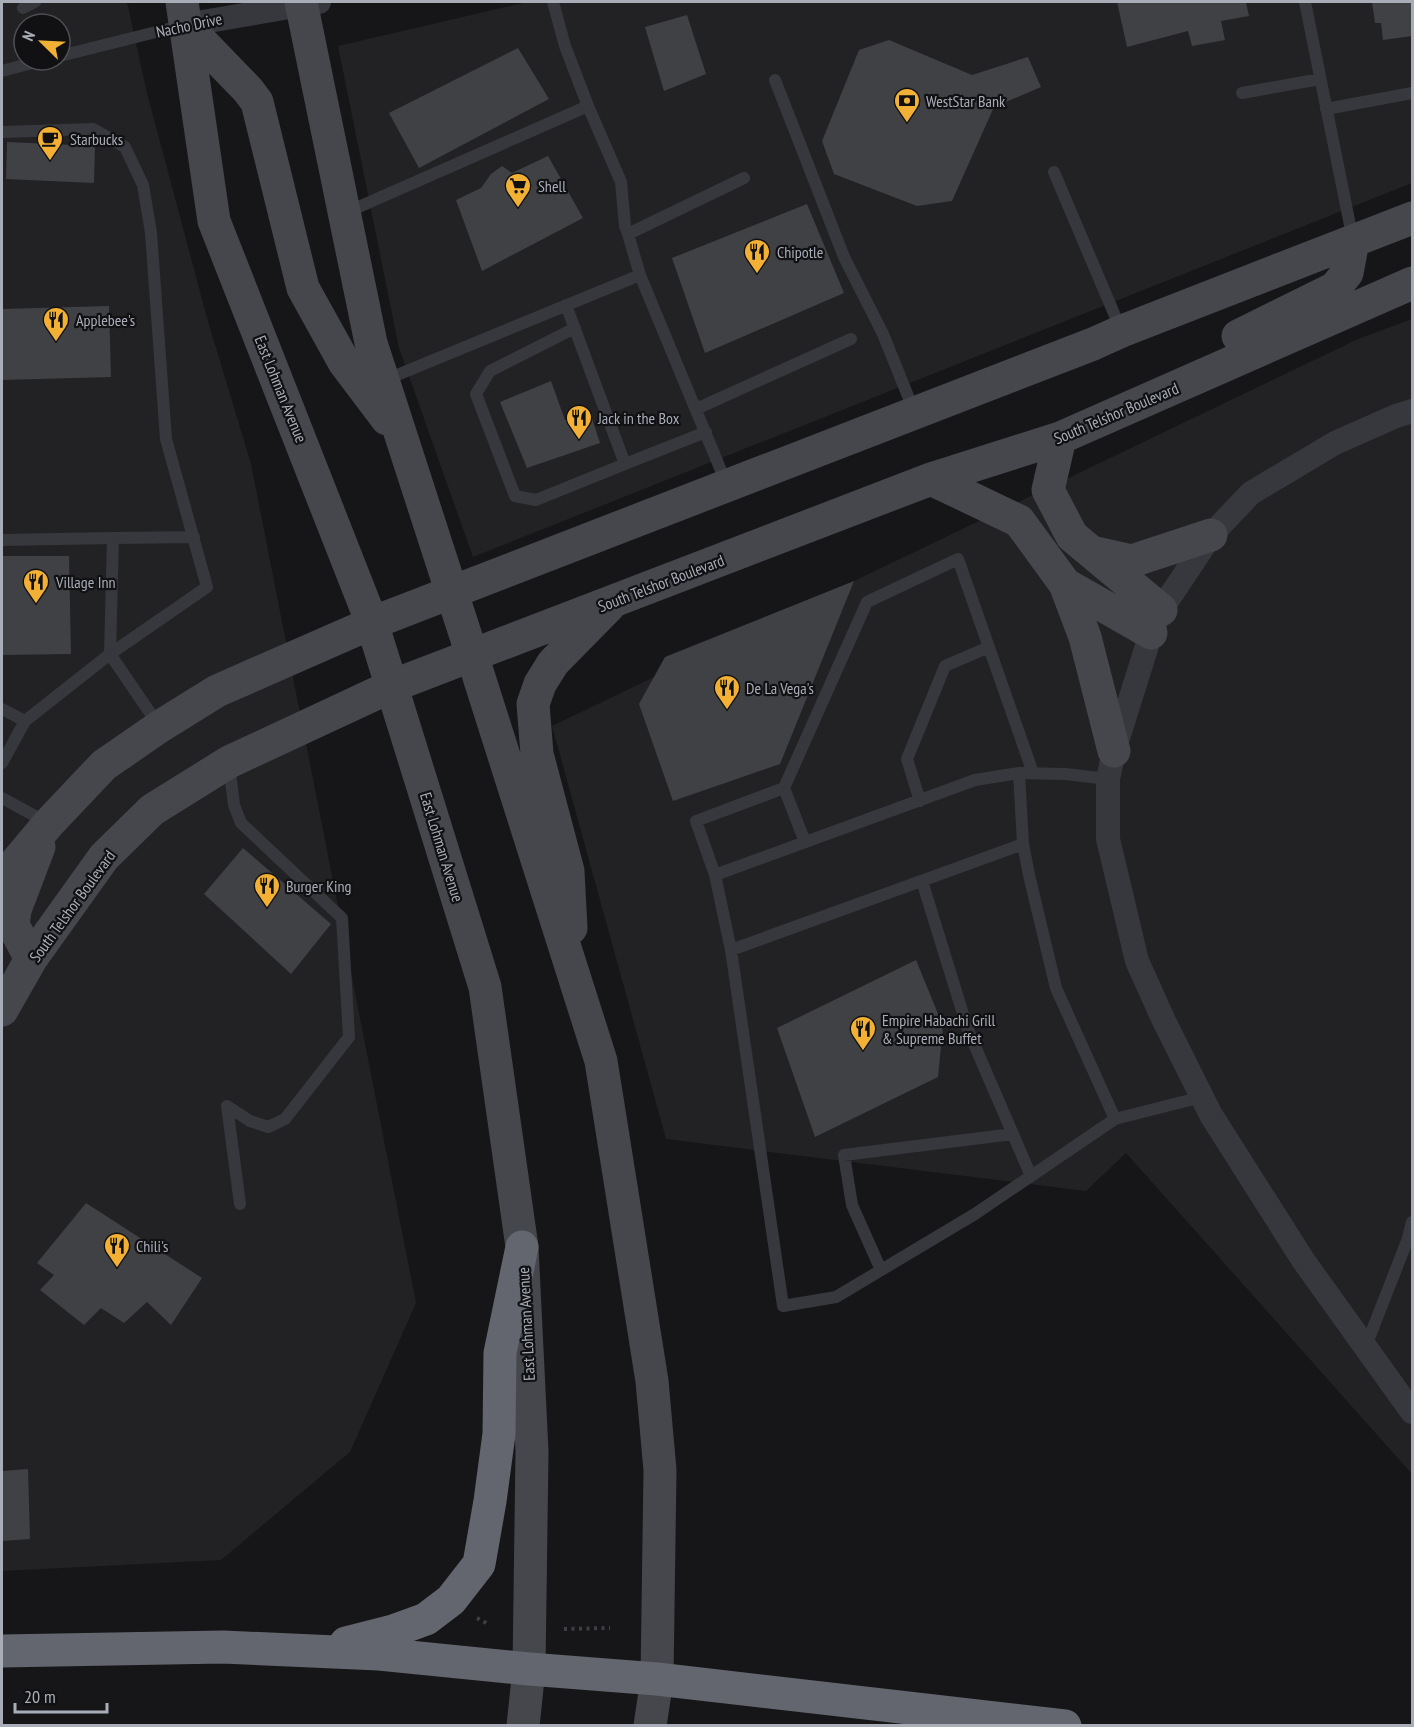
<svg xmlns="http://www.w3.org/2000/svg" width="1414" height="1727" font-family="'PT Sans Narrow',sans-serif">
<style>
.built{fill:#222225;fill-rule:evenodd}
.building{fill:#404145}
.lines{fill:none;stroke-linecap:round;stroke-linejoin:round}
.path{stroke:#3d3f44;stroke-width:4;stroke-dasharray:3 4.5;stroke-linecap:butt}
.service{stroke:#37383d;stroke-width:12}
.minor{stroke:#37383d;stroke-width:24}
.secondary{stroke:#45474d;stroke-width:33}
.motorway{stroke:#63666e;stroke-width:33}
.labels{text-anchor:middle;stroke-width:4.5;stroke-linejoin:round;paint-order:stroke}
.street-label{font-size:16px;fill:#a8adb8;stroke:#111113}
.poi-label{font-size:16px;fill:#a8adb8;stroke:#111113;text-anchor:start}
</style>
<rect width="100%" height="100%" fill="#161618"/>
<path class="built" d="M 2,2 L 127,2 L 147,93 L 207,318 L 251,464 L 416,1303 L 350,1452 L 221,1560 L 2,1571 ZM 24,24 L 60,24 L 60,60 L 24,60 Z
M 527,2 L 1412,2 L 1412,183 L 473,557 L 399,348 L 338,46 Z
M 1412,319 L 1412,1474 L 1126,1153 L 1086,1191 L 666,1139 L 552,726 L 1358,339 Z"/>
<path class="building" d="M 1117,2 L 1246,2 L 1249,16 L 1221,21 L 1225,40 L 1192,46 L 1188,31 L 1127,47 Z
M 1372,2 L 1412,2 L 1412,36 L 1383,40 L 1381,23 L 1375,23 Z
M 687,15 L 706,74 L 664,91 L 645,27 Z
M 889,40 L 972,75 L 1028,57 L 1041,87 L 994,107 L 952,201 L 917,206 L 834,174 L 822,141 L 859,50 Z
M 518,48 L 549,99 L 419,168 L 389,113 Z
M 7,142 L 95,146 L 94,183 L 6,179 Z
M 548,156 L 583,218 L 482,271 L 456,200 L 481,188 L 491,174 L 502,166 L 512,173 Z
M 807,204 L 844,293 L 705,353 L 672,258 Z
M 109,306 L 111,377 L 2,380 L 2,309 Z
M 551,381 L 565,420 L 590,412 L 600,443 L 527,468 L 500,402 Z
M 2,556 L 69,556 L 71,654 L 2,655 Z
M 854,581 L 780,764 L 673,801 L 639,704 L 665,657 Z
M 243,848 L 331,924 L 291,974 L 204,894 Z
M 916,960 L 943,1026 L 938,1077 L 815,1137 L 777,1028 Z
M 86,1203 L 202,1278 L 171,1325 L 147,1302 L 124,1323 L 101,1308 L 84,1325 L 40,1290 L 54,1275 L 37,1263 Z
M 28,1469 L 30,1539 L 2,1541 L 2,1471 Z"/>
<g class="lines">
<path class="path" d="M 477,1618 L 488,1624
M 564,1629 L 610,1628"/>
<path class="service" d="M 553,2 L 565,46 L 588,106 L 621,182 L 625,226 L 628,234
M 1305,2 L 1353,240
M 23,8 L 35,2
M 60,56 L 184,25
M 2,71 L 43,60
M 775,80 L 844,257 L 883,334 L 914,411
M 1242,93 L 1320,79
M 1326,109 L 1412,93
M 2,132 L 93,129 L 125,147 L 143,185 L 151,233 L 166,439 L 207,587 L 110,654 L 25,721 L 2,763
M 1054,172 L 1121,330
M 345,213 L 588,106
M 566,305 L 625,464 L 706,432
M 575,328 L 490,371 L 476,394 L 515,496 L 536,500 L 625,464
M 385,380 L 640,275
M 696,409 L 851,339
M 727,485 L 640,275 L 628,234 L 744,178
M 2,540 L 113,538
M 2,709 L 25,721
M 159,726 L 110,654 L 113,538 L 194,537
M 1019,773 L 1023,844 L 1029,875 L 1056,988 L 1115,1119 L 975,1214 L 836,1297 L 783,1306 L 731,950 L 715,875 L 975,780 L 1019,773 L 1065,774 L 1108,779
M 784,788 L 805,842
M 2,798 L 48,823
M 920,801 L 907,759 L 945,666 L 989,647
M 715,875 L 696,821 L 784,788 L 867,602 L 958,559 L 1033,773
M 922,881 L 968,1030 L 1031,1176
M 731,950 L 1023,844
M 227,1106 L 250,1121 L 268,1127 L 285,1119 L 349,1037 L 342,918 L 241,823 L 234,805 L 229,764
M 227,1106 L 240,1204
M 1115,1119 L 1202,1097
M 881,1270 L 852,1205 L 844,1155 L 1013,1134
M 1366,1346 L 1407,1241 L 1412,1222"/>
<path class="minor" d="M 185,25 L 319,2
M 1412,411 L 1396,416 L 1335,443 L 1251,493 L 1211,535 L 1161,610 L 1151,633 L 1114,751 L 1108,779 L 1108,839 L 1137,961 L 1164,1021 L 1211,1115 L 1303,1260 L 1412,1412"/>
<path class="secondary" d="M 182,2 L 214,221 L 372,623 L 485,987 L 522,1247 L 532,1451 L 529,1669 L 523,1726
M 301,2 L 371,343 L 472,655 L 601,1061 L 652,1381 L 660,1470 L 657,1679 L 650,1726
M 185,25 L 248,90 L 257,102 L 303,288 L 344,362 L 387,419
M 1238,336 L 1335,288 L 1347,273 L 1353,241
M 1060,438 L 1048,490 L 1072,536 L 1161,610
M 931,479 L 1019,521 L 1065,584 L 1085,637 L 1114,751
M 1092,552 L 1132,561 L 1211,535
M 1065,584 L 1151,633
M 2,879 L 49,823 L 104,765 L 159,727 L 217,691 L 372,623 L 1093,344 L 1122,331 L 1412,218
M 571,928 L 568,871 L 537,754 L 533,704 L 540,684 L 553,663 L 609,606
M 31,959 L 13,925 L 15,910 L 39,847
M 2,1010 L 31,959 L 104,857 L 152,810 L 229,762 L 392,686 L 931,479 L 1060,438 L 1412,283"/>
<path class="motorway" d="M 346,1643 L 393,1631 L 426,1619 L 451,1600 L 479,1564 L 490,1501 L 499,1434 L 500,1353 L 522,1247
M 2,1651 L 223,1647 L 379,1654 L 529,1669 L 657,1679 L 1065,1726"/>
</g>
<defs>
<symbol id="bank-pin" viewBox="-11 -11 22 30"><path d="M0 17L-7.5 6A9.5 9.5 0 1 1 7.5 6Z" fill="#f2b134" stroke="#111113"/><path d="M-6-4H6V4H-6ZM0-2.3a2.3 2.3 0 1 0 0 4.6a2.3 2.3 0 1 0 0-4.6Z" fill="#111"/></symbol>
<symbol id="cafe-pin" viewBox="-11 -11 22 30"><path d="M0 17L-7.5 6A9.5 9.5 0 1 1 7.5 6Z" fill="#f2b134" stroke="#111113"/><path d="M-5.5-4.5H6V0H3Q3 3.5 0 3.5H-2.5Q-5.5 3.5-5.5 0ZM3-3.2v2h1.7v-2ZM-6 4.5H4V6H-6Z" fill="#111"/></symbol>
<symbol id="supermarket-pin" viewBox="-11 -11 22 30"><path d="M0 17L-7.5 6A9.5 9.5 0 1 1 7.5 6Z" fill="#f2b134" stroke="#111113"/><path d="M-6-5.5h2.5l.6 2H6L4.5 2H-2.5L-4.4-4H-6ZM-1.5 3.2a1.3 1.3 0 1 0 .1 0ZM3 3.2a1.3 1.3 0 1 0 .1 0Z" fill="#111"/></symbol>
<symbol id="restaurant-pin" viewBox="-11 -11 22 30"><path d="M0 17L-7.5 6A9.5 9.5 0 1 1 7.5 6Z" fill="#f2b134" stroke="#111113"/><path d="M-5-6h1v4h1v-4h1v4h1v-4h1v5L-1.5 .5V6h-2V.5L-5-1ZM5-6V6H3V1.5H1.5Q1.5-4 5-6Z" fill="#111"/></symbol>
</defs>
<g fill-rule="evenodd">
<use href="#bank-pin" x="892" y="86" width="30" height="40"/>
<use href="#cafe-pin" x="35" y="124" width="30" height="40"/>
<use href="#supermarket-pin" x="503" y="171" width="30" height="40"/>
<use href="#restaurant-pin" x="742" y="237" width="30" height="40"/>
<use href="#restaurant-pin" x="41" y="305" width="30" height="40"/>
<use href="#restaurant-pin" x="564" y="403" width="30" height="40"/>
<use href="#restaurant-pin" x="21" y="567" width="30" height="40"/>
<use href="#restaurant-pin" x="712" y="673" width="30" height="40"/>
<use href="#restaurant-pin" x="252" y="871" width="30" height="40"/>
<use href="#restaurant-pin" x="848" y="1014" width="30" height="40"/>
<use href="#restaurant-pin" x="102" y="1231" width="30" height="40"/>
</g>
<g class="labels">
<g class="street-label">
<text transform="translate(189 25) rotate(-12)" y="6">Nacho Drive</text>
<text transform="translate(281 389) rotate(68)" y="6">East Lohman Avenue</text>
<text transform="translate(1116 413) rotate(-23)" y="6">South Telshor Boulevard</text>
<text transform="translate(661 583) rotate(-21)" y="6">South Telshor Boulevard</text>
<text transform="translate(442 847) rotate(73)" y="6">East Lohman Avenue</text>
<text transform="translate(72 906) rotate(-54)" y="6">South Telshor Boulevard</text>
<text transform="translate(526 1324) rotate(-93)" y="6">East Lohman Avenue</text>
</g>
<g class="poi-label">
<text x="926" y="107">WestStar Bank</text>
<text x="70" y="145">Starbucks</text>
<text x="538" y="192">Shell</text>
<text x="777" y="258">Chipotle</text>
<text x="76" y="326">Applebee's</text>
<text x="598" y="424">Jack in the Box</text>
<text x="56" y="588">Village Inn</text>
<text x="746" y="694">De La Vega's</text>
<text x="286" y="892">Burger King</text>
<text x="882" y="1026">Empire Habachi Grill<tspan x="882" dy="18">&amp; Supreme Buffet</tspan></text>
<text x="136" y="1252">Chili's</text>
</g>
</g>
<rect width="1414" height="1727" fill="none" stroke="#a8adb8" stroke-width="6"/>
<g transform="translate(42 42) rotate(294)"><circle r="28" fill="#111113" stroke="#4d4f55" stroke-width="1.5"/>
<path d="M0-4.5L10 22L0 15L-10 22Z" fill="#f2b134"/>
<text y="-9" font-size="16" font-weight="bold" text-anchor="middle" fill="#a8adb8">N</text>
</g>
<path d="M15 1703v9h92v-9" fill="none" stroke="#a8adb8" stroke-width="3"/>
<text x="24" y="1703" font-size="18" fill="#a8adb8" stroke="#111113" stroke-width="4.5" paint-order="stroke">20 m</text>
</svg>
